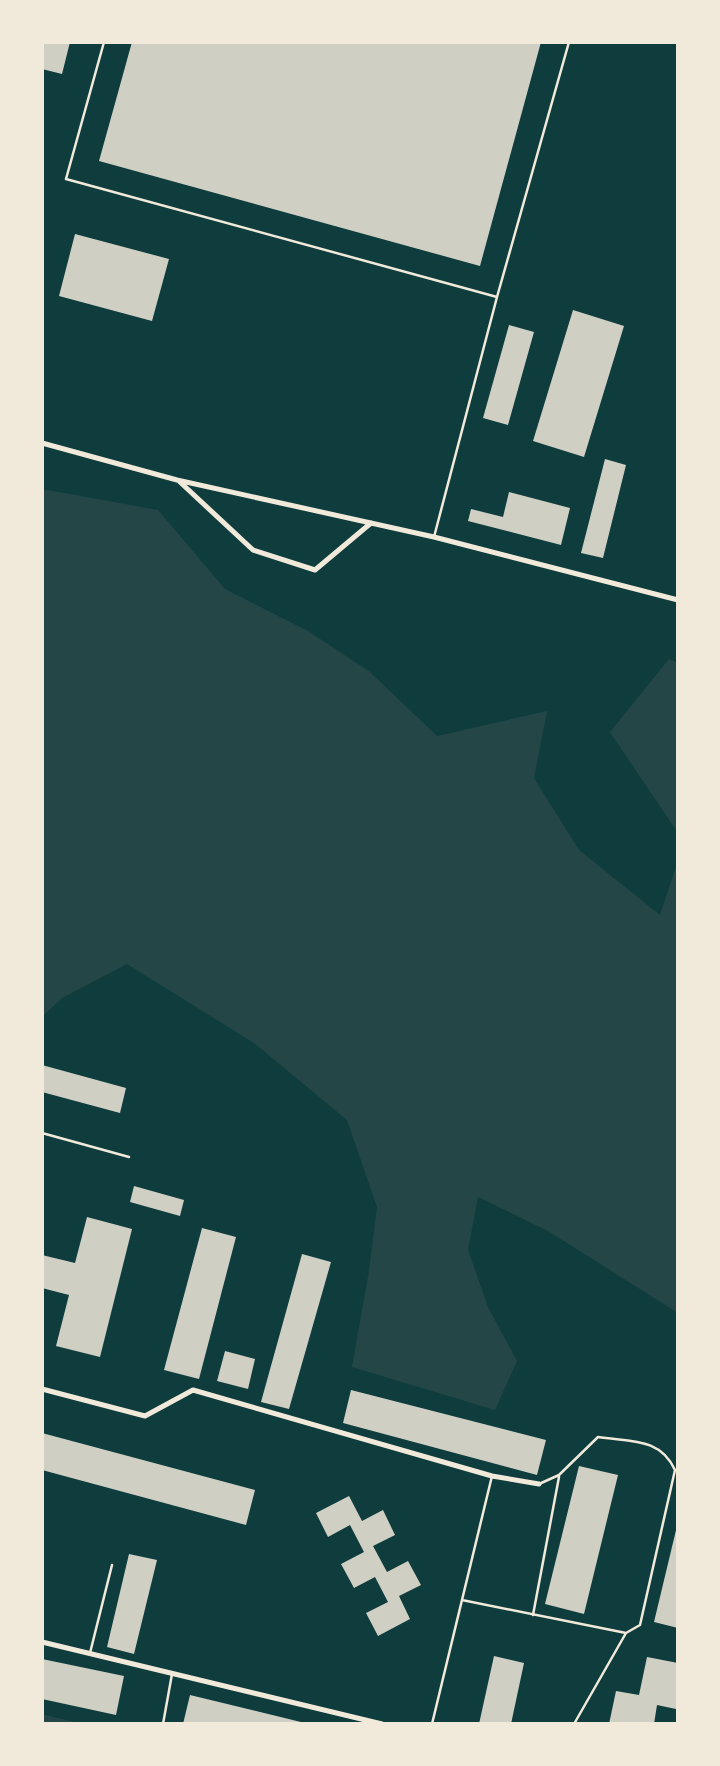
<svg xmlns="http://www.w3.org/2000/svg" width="720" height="1766" font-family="'Noto Sans',sans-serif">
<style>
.green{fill:#244646}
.building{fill:#cfcfc3}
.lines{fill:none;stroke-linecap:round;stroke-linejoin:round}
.service{stroke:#f1e9da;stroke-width:2.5}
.minor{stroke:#f1e9da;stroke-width:5}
</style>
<rect width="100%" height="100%" fill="#0f3d3e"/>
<path class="green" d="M 42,489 L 158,510 L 225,589 L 308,631 L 370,672 L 437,736 L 547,711 L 534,778 L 579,850 L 660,915 L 678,861 L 678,1313 L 548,1231 L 478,1197 L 468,1250 L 488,1307 L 517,1361 L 495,1410 L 352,1367 L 369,1271 L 377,1207 L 347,1120 L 254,1043 L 127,964 L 62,998 L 42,1017 Z
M 669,659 L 678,663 L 678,833 L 610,732 Z
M 42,1714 L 82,1724 L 42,1724 Z"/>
<path class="building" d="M 42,42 L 70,42 L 62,74 L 42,69 Z
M 132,42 L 541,42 L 480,266 L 99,161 Z
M 75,234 L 169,259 L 152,321 L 59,296 Z
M 573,310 L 624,326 L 584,457 L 533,441 Z
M 509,325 L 534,332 L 508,425 L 483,418 Z
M 605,459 L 626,465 L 603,558 L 581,553 Z
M 509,492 L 570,508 L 561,545 L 468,521 L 471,509 L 503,517 Z
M 42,1065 L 126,1088 L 120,1113 L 42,1092 Z
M 134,1186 L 184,1200 L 180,1216 L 130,1202 Z
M 87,1217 L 132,1229 L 100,1357 L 56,1346 L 69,1295 L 42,1288 L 42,1255 L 75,1263 Z
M 202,1228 L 236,1237 L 199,1379 L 164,1370 Z
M 302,1254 L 331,1262 L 289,1409 L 261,1402 Z
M 225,1351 L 255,1359 L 248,1389 L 217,1381 Z
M 351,1390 L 546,1440 L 537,1475 L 343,1423 Z
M 42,1433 L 255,1490 L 246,1525 L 42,1470 Z
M 579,1466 L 618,1475 L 584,1614 L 545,1604 Z
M 349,1496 L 362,1521 L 383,1510 L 395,1535 L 373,1546 L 387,1572 L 408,1561 L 421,1585 L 399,1596 L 410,1619 L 378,1636 L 366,1613 L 388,1602 L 375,1577 L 354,1588 L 341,1564 L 364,1552 L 350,1525 L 328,1537 L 316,1513 Z
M 677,1526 L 678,1526 L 678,1628 L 654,1622 Z
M 129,1554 L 157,1560 L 134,1654 L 107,1647 Z
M 494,1656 L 524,1663 L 511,1724 L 479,1724 Z
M 647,1657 L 678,1663 L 676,1709 L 657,1705 L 654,1724 L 609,1724 L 616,1691 L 639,1695 Z
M 42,1659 L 124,1676 L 116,1715 L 42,1699 Z
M 190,1695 L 305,1723 L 305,1724 L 183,1724 Z"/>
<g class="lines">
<path class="service" d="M 104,42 L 66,179 L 497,297 L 434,537
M 497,297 L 569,42
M 42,1133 L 129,1157
M 462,1600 L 626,1633 L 640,1625 L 675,1470 C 660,1437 630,1442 598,1437 L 559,1475 L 539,1484
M 533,1615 L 559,1477
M 90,1653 L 112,1565
M 163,1724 L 172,1674
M 432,1724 L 492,1476
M 574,1724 L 626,1633"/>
<path class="minor" d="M 42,443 L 177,480 L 434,537 L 678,600
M 180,482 L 253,550 L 315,570 L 371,523
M 42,1389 L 145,1416 L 193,1390 L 492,1476 L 539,1484
M 42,1642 L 382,1724"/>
</g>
<rect width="720" height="1766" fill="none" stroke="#f1e9da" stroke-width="88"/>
</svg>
